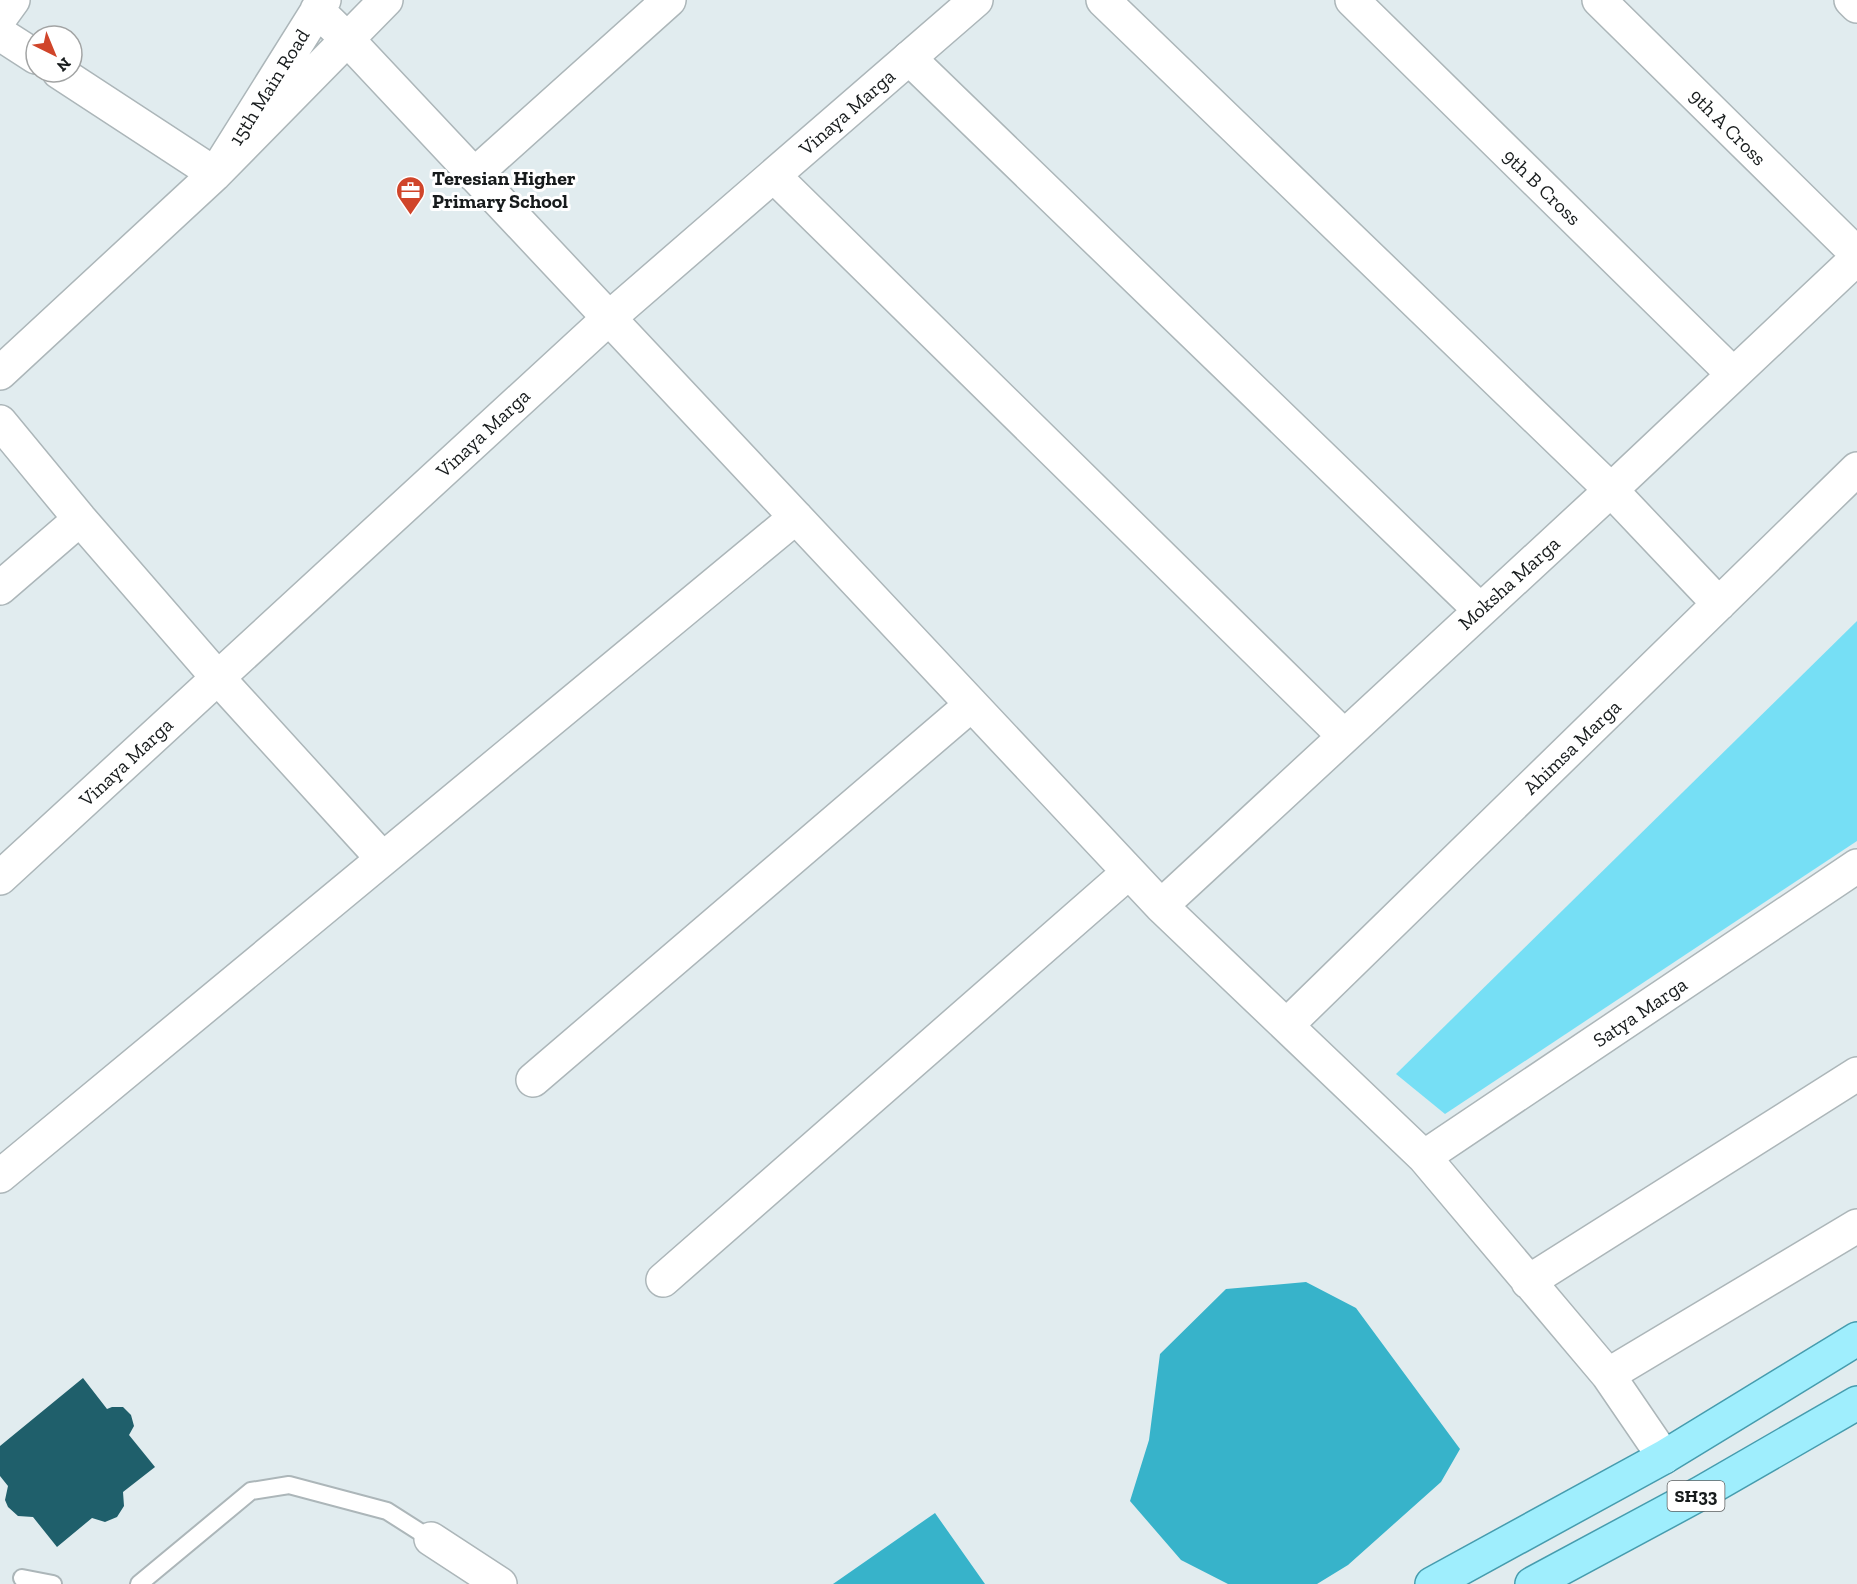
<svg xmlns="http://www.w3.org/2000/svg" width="1857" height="1584" font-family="'Zilla Slab',serif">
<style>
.green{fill:#76dff5}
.water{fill:#37b3ca}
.building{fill:#1f5f6b}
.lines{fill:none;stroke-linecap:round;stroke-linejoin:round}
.lane-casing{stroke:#acb6b9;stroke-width:20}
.street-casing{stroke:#acb6b9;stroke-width:36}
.secondary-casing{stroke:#acb6b9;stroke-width:36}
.primary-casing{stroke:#469cae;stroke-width:36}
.lane{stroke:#fff;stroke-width:16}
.street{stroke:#fff;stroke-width:33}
.secondary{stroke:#fff;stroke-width:33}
.primary{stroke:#9feefd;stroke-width:33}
.labels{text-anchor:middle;stroke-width:6;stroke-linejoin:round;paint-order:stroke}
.shield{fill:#fff;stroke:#5d5f60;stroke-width:1.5}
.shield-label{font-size:18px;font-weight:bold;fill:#171b1c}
.street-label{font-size:20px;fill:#171b1c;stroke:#fff}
.poi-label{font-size:20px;font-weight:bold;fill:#171b1c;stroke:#fff;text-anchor:start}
</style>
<rect width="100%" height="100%" fill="#e1ecef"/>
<path class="green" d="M 1857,621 L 1857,841 L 1445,1114 L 1396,1074 Z"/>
<path class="water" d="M 1306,1282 L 1356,1308 L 1460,1449 L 1441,1482 L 1348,1565 L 1317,1584 L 1228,1584 L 1181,1560 L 1130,1501 L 1149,1440 L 1160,1354 L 1226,1289 Z
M 935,1513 L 985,1584 L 833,1584 Z"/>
<path class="building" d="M 83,1378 L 107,1409 L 112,1407 L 123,1407 L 131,1415 L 134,1426 L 129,1435 L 155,1467 L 123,1492 L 124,1506 L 117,1517 L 105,1522 L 92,1518 L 57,1547 L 33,1517 L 18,1516 L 8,1507 L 5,1500 L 8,1486 L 0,1476 L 0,1446 Z"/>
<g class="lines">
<defs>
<path id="lane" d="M 22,1578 L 53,1584
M 139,1584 L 251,1491 L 289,1485 L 387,1511 L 431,1539"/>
<path id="street" d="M 1103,0 L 1611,490 L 1719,604
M 1352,0 L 1733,374
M 1599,0 L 1857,254
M 1851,0 L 1857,6
M 317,10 L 347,39 L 1161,906 L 1424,1157 L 1608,1375 L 1664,1457
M 0,18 L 13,0
M 0,34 L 36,57
M 909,58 L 1480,610
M 59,72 L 215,174 L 324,0
M 474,175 L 669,0
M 774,176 L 1344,736
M 0,373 L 215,174 L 386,0
M 0,422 L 80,519 L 218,678 L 383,859
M 0,588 L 80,519
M 1161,906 L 1611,490 L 1857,258
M 1287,1025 L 1857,469
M 533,1080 L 971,705
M 1424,1157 L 1857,866
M 0,1176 L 796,517
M 663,1280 L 1129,872
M 1528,1282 L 1857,1074
M 1608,1375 L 1857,1226
M 431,1539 L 500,1584"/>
<path id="secondary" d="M 0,878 L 609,318 L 976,0"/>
<path id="primary" d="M 1432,1584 L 1664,1457 L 1857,1339
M 1532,1584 L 1701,1493 L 1857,1403"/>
</defs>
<use href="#lane" class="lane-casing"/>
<use href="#street" class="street-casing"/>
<use href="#secondary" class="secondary-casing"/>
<use href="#primary" class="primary-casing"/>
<use href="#lane" class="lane"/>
<use href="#street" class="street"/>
<use href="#secondary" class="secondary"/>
<use href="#primary" class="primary"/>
</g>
<defs>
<symbol id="office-pin" viewBox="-11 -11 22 30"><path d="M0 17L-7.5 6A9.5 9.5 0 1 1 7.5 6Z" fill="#d0452a" stroke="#fff"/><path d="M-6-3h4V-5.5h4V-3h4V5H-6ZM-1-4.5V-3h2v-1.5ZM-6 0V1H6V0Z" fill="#fff"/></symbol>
</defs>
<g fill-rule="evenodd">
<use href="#office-pin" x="394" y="174" width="33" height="45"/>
</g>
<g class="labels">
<rect class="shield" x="1667.5" y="1481" width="57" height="30" rx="4.5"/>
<g class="shield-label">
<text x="1696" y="1502">SH33</text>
</g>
<g class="street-label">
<text transform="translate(269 87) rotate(-58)" y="7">15th Main Road</text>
<text transform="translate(847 112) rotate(-41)" y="7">Vinaya Marga</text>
<text transform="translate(1728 127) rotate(45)" y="7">9th A Cross</text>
<text transform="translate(1542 187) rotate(44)" y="7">9th B Cross</text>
<text transform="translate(483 433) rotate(-43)" y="7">Vinaya Marga</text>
<text transform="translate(1509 583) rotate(-42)" y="7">Moksha Marga</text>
<text transform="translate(1572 747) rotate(-44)" y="7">Ahimsa Marga</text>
<text transform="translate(126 762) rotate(-43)" y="7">Vinaya Marga</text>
<text transform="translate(1640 1012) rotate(-34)" y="7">Satya Marga</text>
</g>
<g class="poi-label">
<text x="432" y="185">Teresian Higher<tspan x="432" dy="23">Primary School</tspan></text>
</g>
</g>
<g transform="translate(54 54) rotate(137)"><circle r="28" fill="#ffffff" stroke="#a2a4a4" stroke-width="1.5"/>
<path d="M0-4.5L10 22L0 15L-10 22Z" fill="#d0452a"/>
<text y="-9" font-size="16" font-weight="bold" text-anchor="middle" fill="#171b1c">N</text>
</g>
</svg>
